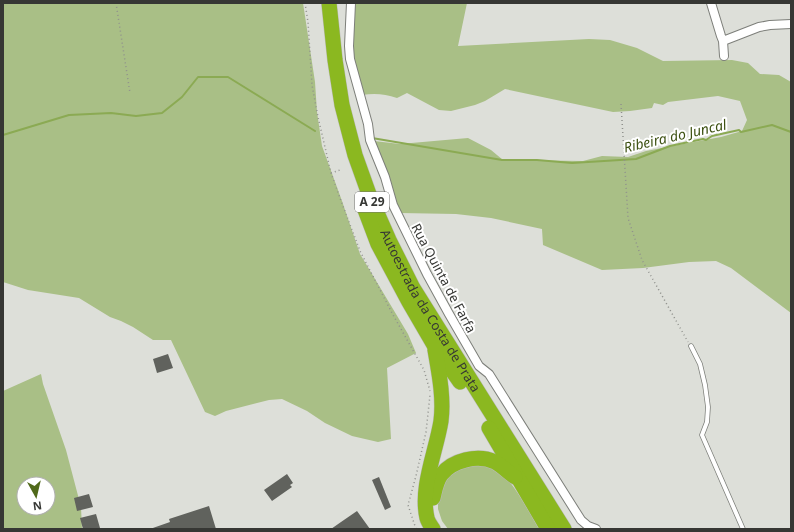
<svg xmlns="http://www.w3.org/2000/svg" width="794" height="532" font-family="'Noto Sans',sans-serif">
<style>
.green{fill:#a9bf86;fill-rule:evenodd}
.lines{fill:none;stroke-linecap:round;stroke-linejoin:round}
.stream{stroke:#8baa53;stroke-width:2}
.building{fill:#60625d}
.lane-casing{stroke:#7d7f7a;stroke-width:5.5}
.street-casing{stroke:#7d7f7a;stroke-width:10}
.highway-casing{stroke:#bbbbba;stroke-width:16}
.path{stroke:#90918d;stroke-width:1.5;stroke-dasharray:1 3;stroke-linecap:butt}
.lane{stroke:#fff;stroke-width:4}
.street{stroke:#fff;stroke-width:8}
.highway{stroke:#8bb820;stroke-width:15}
.labels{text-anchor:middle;stroke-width:4;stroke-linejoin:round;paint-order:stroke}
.shield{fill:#fff;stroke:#727371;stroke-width:1}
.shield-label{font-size:12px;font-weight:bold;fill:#363734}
.street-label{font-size:13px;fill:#363734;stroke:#fff}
.water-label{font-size:14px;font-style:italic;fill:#3c5011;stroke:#fff}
</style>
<rect width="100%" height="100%" fill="#dddfd9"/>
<path class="green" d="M 3,3 L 303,3 L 315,82 L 317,112 L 322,146 L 342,201 L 360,254 L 408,334 L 416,353 L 387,368 L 391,439 L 378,442 L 352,436 L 325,423 L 307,411 L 282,399 L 269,400 L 226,411 L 215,416 L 205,412 L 171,340 L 153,340 L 133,327 L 121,321 L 110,317 L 79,298 L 28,290 L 3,282 Z
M 353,3 L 467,3 L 458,46 L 589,39 L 610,40 L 637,48 L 663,61 L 732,60 L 748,63 L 760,74 L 779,75 L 791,82 L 791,313 L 731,268 L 716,261 L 689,262 L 643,268 L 602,270 L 543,245 L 542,229 L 491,218 L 456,214 L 400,213 L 374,141 L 400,144 L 468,138 L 491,150 L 503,160 L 583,161 L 602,156 L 628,157 L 646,151 L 721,137 L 742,131 L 747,120 L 740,101 L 718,96 L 668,102 L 663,105 L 654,103 L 652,108 L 630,111 L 613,112 L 505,89 L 485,101 L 475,105 L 451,111 L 439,110 L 407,93 L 397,98 C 385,94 375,93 362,95 L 351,54 Z
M 41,374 L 43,384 L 66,450 L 81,507 L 82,529 L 3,529 L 3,391 ZM 24,484 L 48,484 L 48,508 L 24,508 Z
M 469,463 C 476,464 488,465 494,468 C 511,476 529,512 539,529 L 448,529 L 442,521 L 438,509 L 438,494 L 450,474 Z"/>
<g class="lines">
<path class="stream" d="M 3,135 L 69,115 L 111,113 L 136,116 L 162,113 L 182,97 L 198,77 L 228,77 L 315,131
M 372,138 L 502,160 L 537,160 L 572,163 L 636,159 L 670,146 L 703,139 L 706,140 L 712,136 L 739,130 L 741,132 L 772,125 L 791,132"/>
</g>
<path class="building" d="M 168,354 L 173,368 L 157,373 L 153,359 Z
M 287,474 L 293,483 L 290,485 L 292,487 L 272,501 L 264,490 Z
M 379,477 L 391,507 L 385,510 L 372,480 Z
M 89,494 L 93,507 L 77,511 L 74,498 Z
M 209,506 L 216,529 L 150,529 L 170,522 L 169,519 Z
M 357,511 L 370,529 L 331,529 L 341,522 Z
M 96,514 L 100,528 L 95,529 L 83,529 L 80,518 Z"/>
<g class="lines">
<defs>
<path id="lane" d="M 691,346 L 700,364 L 705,385 L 708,407 L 707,422 L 702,435 L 743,529"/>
<path id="street" d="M 351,3 L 349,46 L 350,59 L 368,124 L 370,140 L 385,177 L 393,205 L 427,274 L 449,314 L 479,366 L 489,374 L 581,520 L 588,526 L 596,529
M 711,3 L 721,36 L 723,41
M 724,56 L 723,41 L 759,27 L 770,25 L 791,24"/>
<g id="highway">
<path id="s1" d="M 329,3 L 335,60 L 342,105 L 355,155 L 370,197 L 389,240 L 413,288 L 564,529"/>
<path d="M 364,207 L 378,244 L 409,302 L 434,345 L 460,382"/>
<path d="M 489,428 L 548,529"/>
<path d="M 433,498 C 435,490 436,482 441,475 C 452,460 478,454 495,462 C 502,466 508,472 515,477"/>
<path d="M 433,529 C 431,526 428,522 427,518 C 420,487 436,452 441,421 C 444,398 439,373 435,350"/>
</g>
</defs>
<use href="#lane" class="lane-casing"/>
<use href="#street" class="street-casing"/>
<use href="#highway" class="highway-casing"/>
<path class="path" d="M 116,3 L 130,93
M 305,3 L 308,22 L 312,85 L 318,117 L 331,173 L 340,198 L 360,251 L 392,313 L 424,370 L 430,391
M 621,104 L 628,218 L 642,260 L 688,342
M 331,173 L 340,170
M 416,529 L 408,505 L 416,476 L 426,432 L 430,395"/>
<use href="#lane" class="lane"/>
<use href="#street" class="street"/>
<use href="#highway" class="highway"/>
</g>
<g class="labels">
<rect class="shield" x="355" y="192" width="34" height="20" rx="3"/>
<g class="shield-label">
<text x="372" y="206">A 29</text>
</g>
<g class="street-label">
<text transform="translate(444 278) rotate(62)" y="5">Rua Quinta de Farfa</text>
<text dy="5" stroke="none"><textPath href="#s1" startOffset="328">Autoestrada da Costa de Prata</textPath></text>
</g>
<g class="water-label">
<text transform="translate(675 136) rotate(-13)" y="5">Ribeira do Juncal</text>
</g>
</g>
<rect width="794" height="532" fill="none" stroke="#363734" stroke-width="8"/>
<g transform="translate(36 496) rotate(172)"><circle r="19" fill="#ffffff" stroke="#afafae"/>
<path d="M0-3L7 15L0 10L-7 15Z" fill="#50691a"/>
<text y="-6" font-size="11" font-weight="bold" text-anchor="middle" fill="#363734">N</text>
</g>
</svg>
